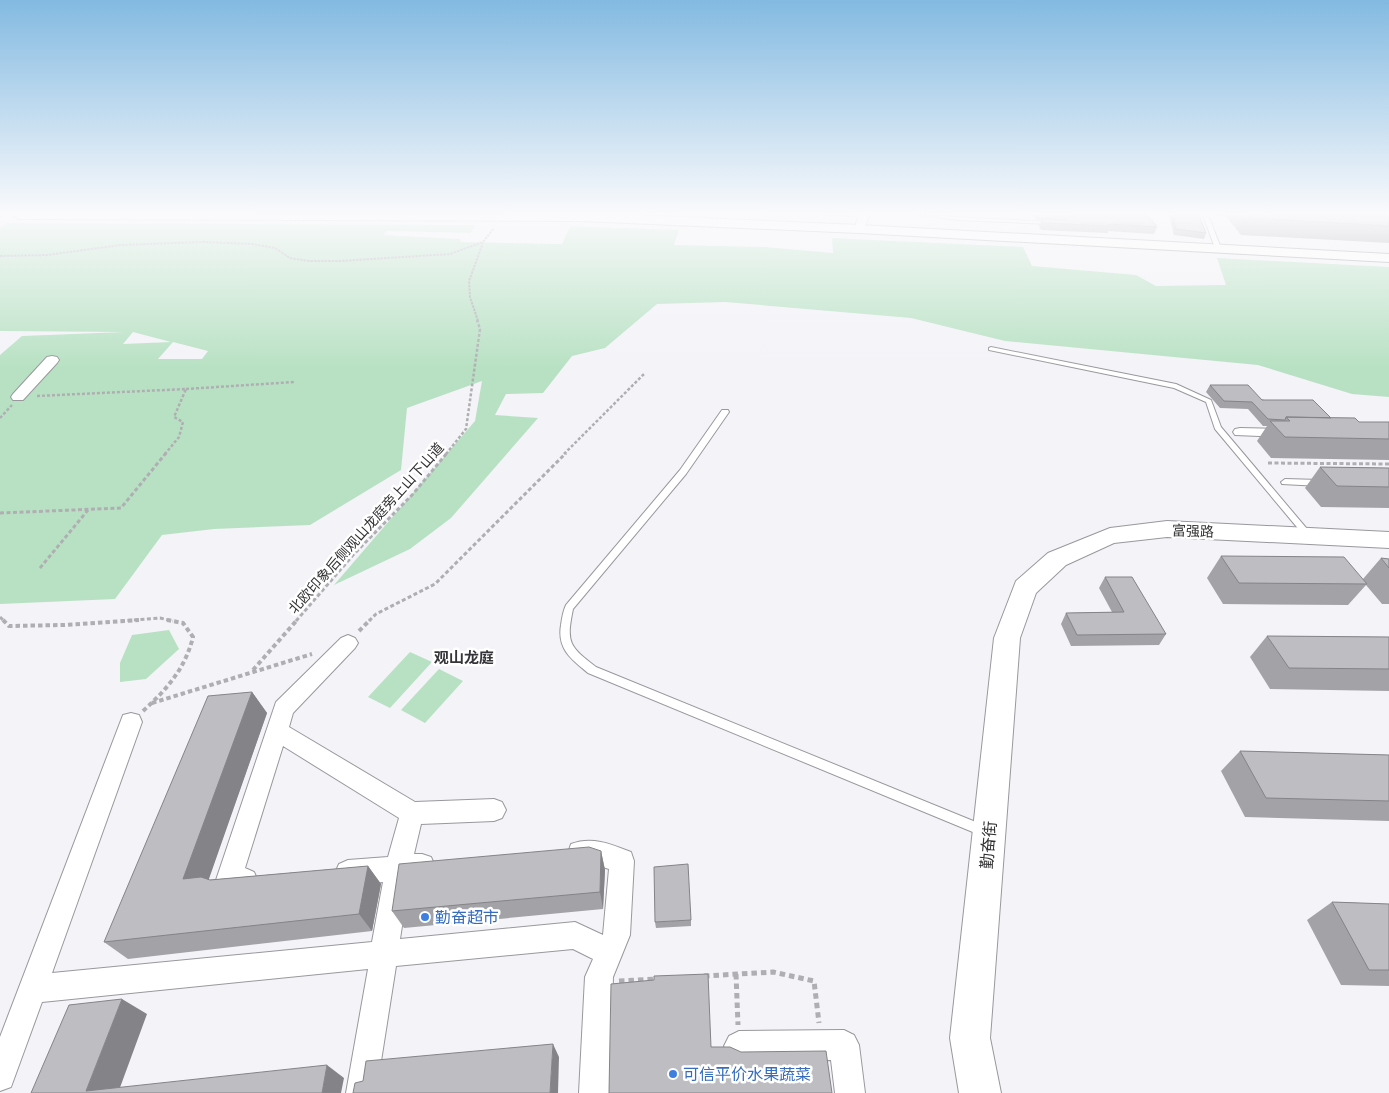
<svg xmlns="http://www.w3.org/2000/svg" width="1389" height="1093" font-family="Figtree,'Noto Sans SC',sans-serif">
<style>
.green{fill:#b8e1c3;fill-rule:evenodd}
.lines{fill:none;stroke-linecap:round;stroke-linejoin:round}
.lane-casing{stroke:#98989d;stroke-width:2}
.street-casing{stroke:#98989d;stroke-width:2}
.secondary-casing{stroke:#98989d;stroke-width:2}
.path-far4{stroke:#afafb3;stroke-width:2;stroke-dasharray:2.5 1;stroke-linecap:butt}
.path-far3{stroke:#afafb3;stroke-width:2.5;stroke-dasharray:3 2;stroke-linecap:butt}
.path-far2{stroke:#afafb3;stroke-width:3;stroke-dasharray:4 2.5;stroke-linecap:butt}
.path-far1{stroke:#afafb3;stroke-width:4;stroke-dasharray:4.5 3;stroke-linecap:butt}
.path{stroke:#afafb3;stroke-width:5;stroke-dasharray:5.5 4;stroke-linecap:butt}
.lane{fill:#fff;fill-rule:evenodd}
.street{fill:#fff;fill-rule:evenodd}
.secondary{fill:#fff;fill-rule:evenodd}
.wall{fill:#a3a3a7}
.shaded-wall{fill:#848488}
.building{fill:#bdbdc2;stroke:#848488}
.shop-dot{fill:#3f7fe0;stroke:#fff;stroke-width:2}
.labels{text-anchor:middle;stroke-width:5;stroke-linejoin:round;paint-order:stroke}
.street-label{font-size:14px;fill:#303032;stroke:#fff}
.neighbourhood-label{font-size:15px;font-weight:bold;fill:#353539;stroke:#fff}
.near-street-label{font-size:16px;fill:#303032;stroke:#fff}
.near-shop-label{font-size:16px;fill:#366cbe;stroke:#fff;text-anchor:start}
</style>
<rect width="100%" height="100%" fill="#f3f3f8"/>
<path class="green" d="M 7,223 L 476,225 L 471,233 L 386,231 L 384,235 L 460,239 L 461,242 L 562,244 L 570,226 L 679,230 L 674,245 L 765,247 L 833,253 L 832,238 L 1023,247 L 1032,266 L 1136,275 L 1156,286 L 1226,285 L 1217,258 L 1389,267 L 1389,397 L 1352,394 L 1258,365 L 1005,341 L 911,318 L 725,302 L 657,304 L 605,348 L 572,356 L 543,393 L 506,394 L 495,415 L 538,418 L 451,518 L 410,549 L 334,585 L 475,421 L 482,381 L 407,408 L 401,470 L 310,525 L 214,529 L 162,535 L 115,599 L 0,604 L 0,355 L 22,336 L 124,332 L 0,331 L 0,227 ZM 133,332 L 171,342 L 123,344 ZM 173,342 L 208,351 L 202,359 L 158,359 Z
M 169,630 L 179,649 L 146,679 L 120,682 L 120,663 L 132,635 Z
M 410,652 L 432,662 L 390,708 L 368,697 Z
M 439,669 L 463,681 L 425,723 L 401,710 Z"/>
<g class="lines">
<defs>
<path id="lane" d="M 918,215 L 1051,222 L 1053,223 L 1051,224 L 959,220 Z
M 1203,215 L 1208,215 L 1221,248 L 1220,249 L 1215,248 Z
M 991,347 L 1176,384 L 1211,400 L 1221,427 L 1313,536 L 1309,539 L 1306,538 L 1215,429 L 1206,402 L 1174,388 L 989,350 L 989,348 Z
M 722,410 L 728,410 L 729,412 L 686,474 L 573,609 C 566,643 569,646 596,667 L 988,827 L 990,831 L 988,835 L 984,837 L 980,835 L 588,673 C 571,659 557,649 561,625 C 562,618 563,611 566,605 L 680,470 Z
M 1285,479 L 1320,480 L 1324,483 L 1320,486 L 1282,484 L 1281,482 Z"/>
<path id="street" d="M 859,215 L 869,215 L 864,229 L 859,232 L 854,229 Z
M 52,356 L 57,357 L 59,360 L 57,363 L 23,400 L 13,400 L 11,397 L 13,394 L 47,357 Z
M 1240,428 L 1287,429 L 1292,430 L 1294,433 L 1292,436 L 1287,437 L 1235,435 L 1233,432 L 1235,429 Z
M 348,635 L 355,638 L 358,643 L 355,648 L 293,713 L 289,727 L 415,802 L 494,799 L 502,802 L 506,810 L 502,818 L 494,821 L 421,824 L 414,854 L 422,854 L 431,857 L 435,866 L 431,875 L 422,878 L 409,880 L 400,939 L 575,922 L 603,935 L 609,869 L 593,864 L 580,865 L 571,862 L 568,853 L 571,844 C 592,836 611,844 631,852 L 634,861 L 630,935 L 613,977 L 609,1093 L 579,1093 L 585,977 L 593,959 L 573,949 L 396,966 L 376,1093 L 346,1093 L 368,969 L 42,1002 L 11,1087 L 0,1091 L 0,1037 L 123,715 L 131,713 L 139,715 L 142,722 L 52,973 L 372,942 L 383,882 L 348,886 L 339,882 L 335,873 L 339,864 L 348,860 L 388,857 L 399,818 L 283,746 L 245,868 L 254,872 L 258,881 L 254,890 C 242,895 231,897 219,892 L 215,883 L 276,702 L 341,638 Z
M 844,1030 L 854,1035 L 859,1045 L 865,1093 L 835,1093 L 831,1060 L 739,1061 L 729,1056 L 724,1046 L 729,1036 L 739,1031 Z"/>
<path id="secondary" d="M 12,215 L 635,215 L 859,225 L 1389,254 L 1389,262 L 859,233 L 582,221 L 18,219 Z
M 1167,521 L 1389,532 L 1389,548 L 1167,537 L 1114,543 L 1066,565 L 1036,593 L 1020,638 L 990,1038 L 1001,1093 L 959,1093 L 950,1038 L 994,638 L 1016,581 L 1048,553 L 1110,528 Z"/>
</defs>
<use href="#lane" class="lane-casing"/>
<use href="#street" class="street-casing"/>
<use href="#secondary" class="secondary-casing"/>
<path class="path-far4" d="M 1215,215 L 1229,216
M 0,256 L 47,255 L 121,245 L 203,242 L 252,244 L 275,248 L 290,258 L 309,261 L 340,261 L 450,254 L 483,242 L 494,228
M 478,321 L 470,297 L 469,281 L 483,243"/>
<path class="path-far3" d="M 186,389 L 294,382
M 37,396 L 186,389 L 174,417 L 183,422 L 179,437 L 165,454
M 0,418 L 12,405
M 446,454 L 466,429 L 480,329 L 477,320
M 564,454 L 644,374"/>
<path class="path-far2" d="M 1268,463 L 1389,464
M 0,513 L 121,508 L 166,453
M 40,568 L 88,510
M 0,617 L 4,621
M 121,621 L 160,618 L 173,621
M 296,621 L 354,554 L 413,494 L 447,453
M 369,621 L 376,614 L 435,584 L 566,453"/>
<path class="path-far1" d="M 3,620 L 9,626 L 64,625 L 139,620
M 359,631 L 370,620
M 253,670 L 297,620
M 152,703 L 312,654
M 143,711 C 167,689 185,669 193,637 L 183,623 L 167,620"/>
<path class="path" d="M 736,974 L 738,1025
M 704,976 L 773,972 L 814,981 L 819,1023
M 619,981 L 658,979"/>
<use href="#lane" class="lane"/>
<use href="#street" class="street"/>
<use href="#secondary" class="secondary"/>
</g>
<path class="wall" d="M 821,215 L 853,215 L 853,217 Z
M 1034,215 L 1148,215 L 1157,227 L 1154,234 L 1108,231 L 1108,233 L 1041,230 L 1039,226 L 1041,220 L 1036,220 Z
M 1169,215 L 1199,215 L 1206,233 L 1204,239 L 1174,235 Z
M 1225,215 L 1389,215 L 1389,243 L 1241,235 Z
M 1210,385 L 1331,418 L 1359,422 L 1389,422 L 1389,460 L 1271,458 L 1257,441 L 1267,426 L 1263,426 L 1248,409 L 1220,408 L 1206,392 Z
M 1320,467 L 1389,468 L 1389,508 L 1321,507 L 1305,488 Z
M 1221,556 L 1363,579 L 1381,558 L 1389,559 L 1389,604 L 1382,604 L 1366,585 L 1348,605 L 1223,604 L 1207,578 Z
M 1105,577 L 1166,634 L 1159,645 L 1071,646 L 1061,624 L 1066,613 L 1112,612 L 1099,588 Z
M 1267,636 L 1389,637 L 1389,691 L 1270,689 L 1250,657 Z
M 252,692 L 267,713 L 208,880 L 368,866 L 381,884 L 372,931 L 128,959 L 104,942 Z
M 1240,751 L 1389,755 L 1389,821 L 1245,817 L 1221,771 Z
M 601,851 L 605,870 L 603,909 L 404,928 L 392,911 Z
M 1332,902 L 1389,904 L 1389,986 L 1341,985 L 1307,920 Z
M 691,920 L 691,926 L 656,928 L 655,922 Z"/>
<path class="shaded-wall" d="M 252,692 L 267,713 L 203,896 L 183,879 Z
M 601,851 L 605,870 L 603,909 L 600,892 Z
M 368,866 L 381,884 L 372,931 L 359,914 Z
M 122,999 L 147,1014 L 118,1093 L 86,1091 Z
M 553,1044 L 559,1057 L 558,1093 L 550,1093 Z
M 327,1065 L 344,1078 L 341,1093 L 322,1093 Z"/>
<path class="building" d="M 1068,215 L 1148,215 L 1157,227 L 1109,224 L 1110,226 L 1043,223 L 1041,219 L 1066,220 L 1070,217 Z
M 1173,215 L 1199,215 L 1206,233 L 1176,229 Z
M 1246,215 L 1389,215 L 1389,226 L 1249,218 Z
M 1210,385 L 1248,385 L 1262,400 L 1313,400 L 1331,418 L 1286,417 L 1285,420 L 1268,419 L 1252,402 L 1224,401 Z
M 1286,417 L 1355,418 L 1359,422 L 1389,422 L 1389,439 L 1285,437 L 1270,421 L 1290,421 Z
M 1320,467 L 1389,468 L 1389,487 L 1337,486 Z
M 1221,556 L 1344,557 L 1367,584 L 1239,583 Z
M 1381,558 L 1389,559 L 1389,568 Z
M 1105,577 L 1132,577 L 1166,634 L 1077,635 L 1066,613 L 1124,612 Z
M 1267,636 L 1389,637 L 1389,669 L 1289,668 Z
M 252,692 L 183,879 L 201,877 L 210,880 L 368,866 L 359,914 L 104,942 L 208,696 Z
M 1240,751 L 1389,755 L 1389,801 L 1266,798 Z
M 589,847 L 601,851 L 600,892 L 392,911 L 399,864 Z
M 688,864 L 691,920 L 655,922 L 654,867 Z
M 1332,902 L 1389,904 L 1389,970 L 1369,970 Z
M 708,974 L 711,1047 L 730,1047 L 741,1052 L 826,1051 L 832,1093 L 609,1093 L 611,984 L 654,980 L 654,976 Z
M 122,999 L 86,1091 L 327,1065 L 322,1093 L 31,1093 L 69,1005 Z
M 553,1044 L 550,1093 L 353,1093 L 355,1083 L 363,1081 L 366,1061 Z"/>
<linearGradient id="sky" x2="0" y2="1"><stop stop-color="#83bae1"/><stop offset="0.58" stop-color="#fafafc"/><stop offset="1" stop-color="#fafafc" stop-opacity="0"/></linearGradient>
<rect width="1389" height="368" fill="url(#sky)"/>
<g class="shop-dot">
<circle cx="425" cy="917" r="5"/>
<circle cx="673" cy="1074" r="5"/>
</g>
<g class="labels">
<g class="street-label">
<text transform="translate(366 528) rotate(-48)" y="5">北欧印象后侧观山龙庭旁上山下山道</text>
<text transform="translate(1193 531) rotate(2)" y="5">富强路</text>
</g>
<g class="neighbourhood-label">
<text x="464" y="663">观山龙庭</text>
</g>
<g class="near-street-label">
<text transform="translate(988 845) rotate(-85)" y="6">勤奋街</text>
</g>
<g class="near-shop-label">
<text x="435" y="923">勤奋超市</text>
<text x="683" y="1080">可信平价水果蔬菜</text>
</g>
</g>
</svg>
